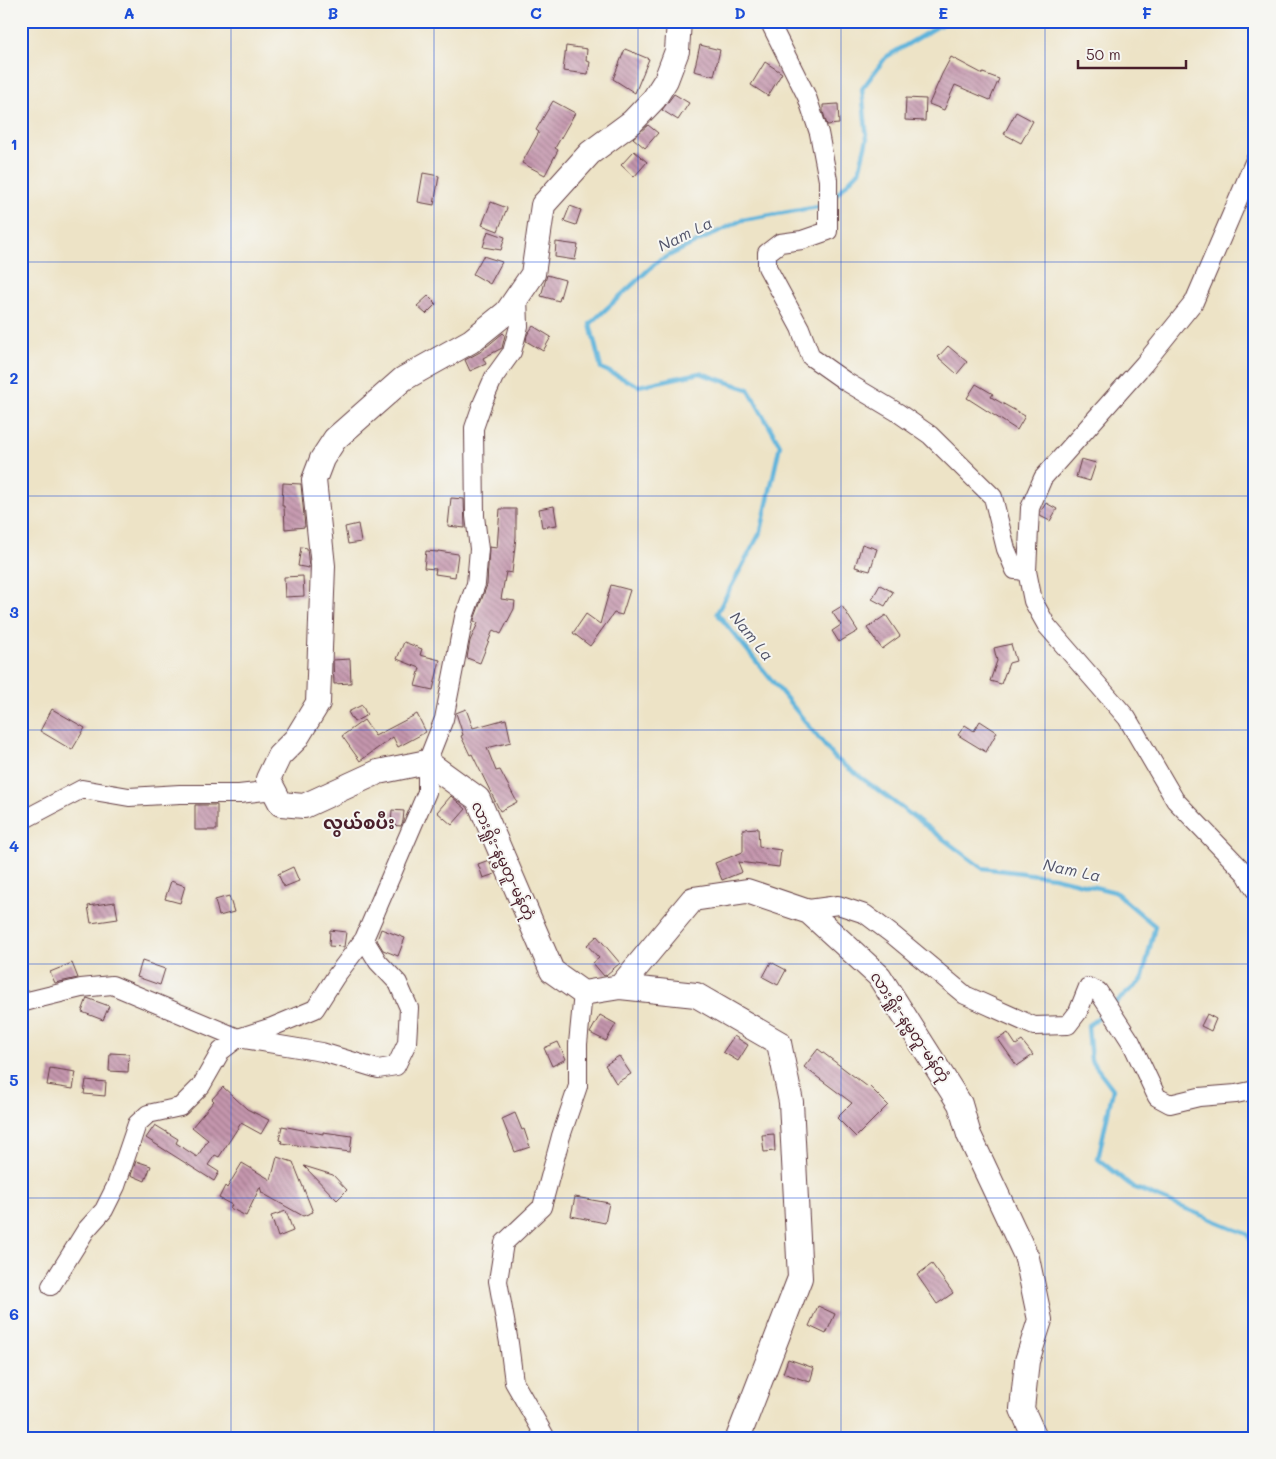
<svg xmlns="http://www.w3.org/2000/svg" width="1276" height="1459" font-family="Mali,'Noto Sans Myanmar',sans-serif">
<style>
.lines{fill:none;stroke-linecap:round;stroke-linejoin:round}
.stream{stroke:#5eb4db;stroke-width:4.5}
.building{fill:url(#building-back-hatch)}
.street-casing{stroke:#623c42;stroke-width:20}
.secondary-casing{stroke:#623c42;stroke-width:26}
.street{stroke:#fff;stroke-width:18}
.secondary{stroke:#fff;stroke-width:24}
.grid{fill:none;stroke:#1d4ed8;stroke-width:1;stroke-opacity:0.55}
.labels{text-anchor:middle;stroke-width:4;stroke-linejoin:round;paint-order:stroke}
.street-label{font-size:15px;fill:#4a1f2b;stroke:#f6f6f2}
.water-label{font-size:16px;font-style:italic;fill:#515369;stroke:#f6f6f2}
.quarter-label{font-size:18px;font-weight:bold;fill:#4a1f2b;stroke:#f6f6f2}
.neatline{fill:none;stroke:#1d4ed8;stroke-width:2}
.grid-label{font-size:16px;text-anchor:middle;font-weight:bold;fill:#1d4ed8}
</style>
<defs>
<pattern id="building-back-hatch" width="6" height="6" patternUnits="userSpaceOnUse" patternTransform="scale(1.25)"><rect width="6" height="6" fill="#c496ad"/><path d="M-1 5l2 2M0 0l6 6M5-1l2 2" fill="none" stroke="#a17a8d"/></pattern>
</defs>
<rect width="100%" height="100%" fill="#f6f6f2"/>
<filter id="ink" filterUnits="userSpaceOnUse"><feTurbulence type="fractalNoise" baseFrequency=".02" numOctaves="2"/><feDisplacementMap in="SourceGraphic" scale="10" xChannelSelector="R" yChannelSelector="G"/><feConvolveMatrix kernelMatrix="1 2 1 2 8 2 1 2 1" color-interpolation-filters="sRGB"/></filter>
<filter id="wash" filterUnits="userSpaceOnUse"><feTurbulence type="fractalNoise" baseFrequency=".0096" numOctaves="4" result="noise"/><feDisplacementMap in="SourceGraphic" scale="20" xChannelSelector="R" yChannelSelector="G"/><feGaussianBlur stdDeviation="1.12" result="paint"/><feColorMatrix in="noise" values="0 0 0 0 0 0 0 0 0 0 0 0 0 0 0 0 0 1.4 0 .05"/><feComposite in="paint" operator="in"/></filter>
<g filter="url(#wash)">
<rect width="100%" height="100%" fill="#ede3c6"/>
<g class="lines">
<path class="stream" d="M 833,198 L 859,171 L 867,139 L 862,89 L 886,57 L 947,21
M 824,206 L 742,220 L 658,261 L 590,324 L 601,368 L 639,386 L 700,373 L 748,389 L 780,445 L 761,531 L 717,613 L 835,758 L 982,868 L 1054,877 L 1115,892 L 1155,926 L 1142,980 L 1113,1005
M 1105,1012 L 1088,1026 L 1091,1060 L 1113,1089 L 1098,1159 L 1133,1187 L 1247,1234 L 1255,1247"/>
</g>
<g id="blocks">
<path class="building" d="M 700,45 L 720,50 L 714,76 L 694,71 Z
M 566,46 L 587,49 L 586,61 L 590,62 L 588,74 L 563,71 Z
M 625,49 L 649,59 L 635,93 L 613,79 Z
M 951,57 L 983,74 L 983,73 L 999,79 L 990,100 L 955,85 L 944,110 L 929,104 L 942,74 Z
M 765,62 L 782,73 L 768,96 L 751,85 Z
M 674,94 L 689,103 L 678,120 L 662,110 Z
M 906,98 L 926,99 L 925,121 L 905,120 Z
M 553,101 L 575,113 L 555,148 L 558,150 L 545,175 L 522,163 L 539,132 L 536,130 Z
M 838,104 L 839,124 L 827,125 L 823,112 L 823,105 Z
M 1016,112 L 1033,121 L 1021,143 L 1004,134 Z
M 648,125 L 658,133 L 645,148 L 633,138 Z
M 634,151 L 647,162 L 634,177 L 621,165 Z
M 423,173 L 439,176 L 434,205 L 418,202 Z
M 491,202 L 507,208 L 498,231 L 482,225 Z
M 570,206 L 581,210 L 576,225 L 564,221 Z
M 488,231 L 505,237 L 501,250 L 483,247 Z
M 556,242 L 578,245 L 575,260 L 555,257 Z
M 483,256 L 502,262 L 490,284 L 473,274 Z
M 547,275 L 565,280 L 559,301 L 541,296 Z
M 428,296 L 436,304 L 426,314 L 417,306 Z
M 533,326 L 551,337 L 543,351 L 526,341 L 527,335 Z
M 503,333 L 505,335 L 502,348 L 483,358 L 486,364 L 470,371 L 465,360 L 480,352 Z
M 948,346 L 967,362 L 957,374 L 938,357 Z
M 976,384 L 993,394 L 991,397 L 1025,416 L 1017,430 L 967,398 Z
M 1081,459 L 1096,463 L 1090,481 L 1076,477 Z
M 283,483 L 301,484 L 305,527 L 285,529 L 284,506 L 282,506 Z
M 451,498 L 464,499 L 465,528 L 448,526 Z
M 1046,503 L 1057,509 L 1050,521 L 1040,516 L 1040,513 Z
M 554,506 L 557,525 L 542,527 L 539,509 Z
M 500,509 L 516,509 L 516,537 L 512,573 L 506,572 L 501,599 L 515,601 L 514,609 L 501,634 L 493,630 L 480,663 L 467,658 L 470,641 L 478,623 L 474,621 L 474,620 L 487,585 L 489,547 L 497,548 Z
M 358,524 L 361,542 L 348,544 L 345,527 Z
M 862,544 L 877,549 L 870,571 L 855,567 Z
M 301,547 L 307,548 L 309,568 L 298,566 Z
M 426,551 L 438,552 L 438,551 L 458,554 L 455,577 L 435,574 L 436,569 L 424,568 Z
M 303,576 L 304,596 L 285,597 L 284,577 Z
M 611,585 L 630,590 L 622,615 L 614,613 L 590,646 L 573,633 L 586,614 L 600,624 Z
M 880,585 L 893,592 L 885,606 L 872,599 Z
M 842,606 L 858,631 L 839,642 L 832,631 L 841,625 L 832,612 Z
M 886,615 L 900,636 L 882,649 L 867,628 Z
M 404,642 L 422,649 L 420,655 L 440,660 L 433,690 L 415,686 L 420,668 L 397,659 Z
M 1011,644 L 1016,661 L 1009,663 L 1001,684 L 990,681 L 997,661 L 994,648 Z
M 350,659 L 351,683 L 334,684 L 333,660 Z
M 362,705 L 367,715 L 354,722 L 348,712 Z
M 52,709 L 85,728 L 72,750 L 40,731 Z
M 466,709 L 473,728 L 506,719 L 511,742 L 487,748 L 496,771 L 500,770 L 517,802 L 500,811 L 472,754 L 470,755 L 461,736 L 463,735 L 456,713 Z
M 417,714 L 426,732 L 398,747 L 393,737 L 360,761 L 342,736 L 364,720 L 375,736 Z
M 980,721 L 997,732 L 986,752 L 958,735 L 965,725 L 974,731 Z
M 451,796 L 466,809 L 452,825 L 437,812 Z
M 195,805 L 217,805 L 217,830 L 195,830 Z
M 392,810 L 404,811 L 403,821 L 401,826 L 391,825 Z
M 758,828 L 759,847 L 781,850 L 779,867 L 738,862 L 742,872 L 722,880 L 715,863 L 743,852 L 743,829 Z
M 489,860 L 495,874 L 483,878 L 478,864 Z
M 293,867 L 299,881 L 284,887 L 278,874 Z
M 171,881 L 185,886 L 180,903 L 165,899 Z
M 229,896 L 234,912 L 219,916 L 215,900 Z
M 115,902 L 118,919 L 91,923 L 88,906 Z
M 381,929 L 405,938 L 398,956 L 383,950 L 377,940 Z
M 330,930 L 346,932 L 344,947 L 329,946 Z
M 597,936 L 620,963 L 606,975 L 604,976 L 593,963 L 599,958 L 587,945 Z
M 142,961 L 165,969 L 160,985 L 137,977 Z
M 771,962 L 786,970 L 778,985 L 763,977 Z
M 72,963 L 78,978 L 55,983 L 50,972 Z
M 87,998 L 109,1006 L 103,1020 L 82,1012 Z
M 1207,1014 L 1216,1019 L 1211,1031 L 1201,1026 Z
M 600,1015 L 616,1024 L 606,1041 L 590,1033 Z
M 1008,1033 L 1016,1045 L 1022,1041 L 1033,1055 L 1017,1066 L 998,1039 Z
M 734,1036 L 748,1045 L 738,1061 L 723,1052 Z
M 558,1042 L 566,1059 L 552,1066 L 544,1048 Z
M 818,1049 L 868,1087 L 869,1086 L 888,1105 L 856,1137 L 837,1118 L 852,1103 L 804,1067 Z
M 110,1053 L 129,1054 L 128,1072 L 109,1071 Z
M 619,1056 L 631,1074 L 616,1083 L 605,1065 Z
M 50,1068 L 76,1072 L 73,1089 L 47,1085 Z
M 86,1080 L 106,1082 L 105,1096 L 84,1094 Z
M 223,1087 L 247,1109 L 269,1120 L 261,1134 L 241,1123 L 219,1157 L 215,1155 L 208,1165 L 219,1172 L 214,1181 L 146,1138 L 155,1125 L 178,1139 L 176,1143 L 197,1157 L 208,1140 L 192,1127 L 214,1101 L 212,1099 Z
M 515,1113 L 522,1130 L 524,1129 L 530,1147 L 515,1152 L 502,1119 Z
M 282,1126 L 323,1134 L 323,1132 L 352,1136 L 350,1152 L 281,1143 L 282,1141 L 279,1140 Z
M 774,1134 L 775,1151 L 764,1152 L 762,1135 Z
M 277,1157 L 293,1162 L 313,1212 L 303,1216 L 262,1193 L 260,1187 L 246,1216 L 230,1208 L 232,1205 L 219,1198 L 225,1186 L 227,1188 L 242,1163 L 271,1180 Z
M 136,1161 L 151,1166 L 145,1181 L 131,1175 Z
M 304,1166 L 333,1175 L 347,1190 L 337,1200 Z
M 575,1197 L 609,1203 L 605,1223 L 571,1216 Z
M 286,1211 L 293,1231 L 278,1237 L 271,1216 Z
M 932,1264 L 953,1293 L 937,1304 L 917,1275 Z
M 818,1306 L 835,1314 L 826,1334 L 809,1326 Z
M 788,1359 L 814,1368 L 810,1382 L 783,1373 Z"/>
</g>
</g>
<g filter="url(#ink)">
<use href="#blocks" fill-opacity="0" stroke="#623c42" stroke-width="1"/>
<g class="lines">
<defs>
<path id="street" d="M 769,21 L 807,97 L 819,133 L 828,180 L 828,231 L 802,240 L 780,243 L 767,253 L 767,267 L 800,328 L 811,357 L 845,381 L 897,412 L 930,435 L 993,497 L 1006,549 L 1015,570 L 1027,571
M 1255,160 L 1194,302 L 1144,364 L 1043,478 L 1030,508 L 1027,571 L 1033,601 L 1047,626 L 1127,718 L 1175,800 L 1246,874 L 1255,890
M 21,821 L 82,789 L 129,797 L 180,794 L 239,794 L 274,790
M 801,910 L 838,905 L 865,914 L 893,935 L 965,995 L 1034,1026 L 1068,1025 L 1078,1012 L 1088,987 L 1098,991 L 1131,1042 L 1157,1097 L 1170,1104 L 1199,1097 L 1236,1094 L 1255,1090
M 21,1003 L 32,1000 L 81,988 L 112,985 L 238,1038 L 322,1052 L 378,1069 L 396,1066 L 407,1043 L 409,1008 L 398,983 L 378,962 L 364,939
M 51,1286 L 86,1230 L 104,1210 L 116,1186 L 137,1124 L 148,1114 L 180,1107 L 201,1086 L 221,1051 L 238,1038 L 272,1027 L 315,1009 L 336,976 L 364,939 L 427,792 L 427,762 L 444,719 L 464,617 L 476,584 L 479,549 L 475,516 L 474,428 L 483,402 L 494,377 L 512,352 L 519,326 L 518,296
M 546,1438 L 514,1382 L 509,1343 L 498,1281 L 504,1243 L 542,1207 L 561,1136 L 578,1086 L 578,1044 L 583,993"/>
<path id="secondary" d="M 679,21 L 677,51 L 666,80 L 654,99 L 632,122 L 590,153 L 543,205 L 533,274 L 507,312 L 471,341 L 403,379 L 335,439 L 322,459 L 314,480 L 323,566 L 318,703 L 296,739 L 279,756 L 268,779 L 281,804 L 304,806 L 378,772 L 427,762 L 478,799 L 552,971 L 583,993 L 620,987 L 693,899 L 747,891 L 809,912 L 879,976 L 960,1104 L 969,1135 L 1027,1258 L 1040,1320 L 1027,1361 L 1022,1409 L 1035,1438
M 620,987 L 696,995 L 779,1043 L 791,1102 L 800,1278 L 738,1438"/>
</defs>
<use href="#street" class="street-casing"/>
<use href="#secondary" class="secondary-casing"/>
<use href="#street" class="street"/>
<use href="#secondary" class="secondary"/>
</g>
</g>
<path class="grid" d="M 231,21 L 231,1438M 434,21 L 434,1438M 638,21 L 638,1438M 841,21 L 841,1438M 1045,21 L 1045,1438M 21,262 L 1255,262M 21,496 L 1255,496M 21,730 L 1255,730M 21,964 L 1255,964M 21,1198 L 1255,1198"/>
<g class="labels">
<g class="street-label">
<text transform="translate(503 861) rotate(65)" y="5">လားရှိုး-နမ္မတူ-မန်တုံ</text>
<text transform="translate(910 1027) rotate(56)" y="5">လားရှိုး-နမ္မတူ-မန်တုံ</text>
</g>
<g class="water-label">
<text transform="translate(685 234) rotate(-26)" y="6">Nam La</text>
<text transform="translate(752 636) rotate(51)" y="6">Nam La</text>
<text transform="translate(1072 870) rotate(12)" y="6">Nam La</text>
</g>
<g class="quarter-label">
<text x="359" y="829">လွယ်စပီး</text>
</g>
</g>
<rect width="1276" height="1459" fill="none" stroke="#f6f6f2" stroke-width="55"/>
<path d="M1078 60v8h108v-8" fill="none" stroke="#4a1f2b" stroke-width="2.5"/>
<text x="1086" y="60" font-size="15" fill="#4a1f2b" stroke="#f6f6f2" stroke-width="4" paint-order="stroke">50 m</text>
<rect x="28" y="28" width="1220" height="1404" class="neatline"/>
<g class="grid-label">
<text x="129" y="19">A</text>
<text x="333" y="19">B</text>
<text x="536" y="19">C</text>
<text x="740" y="19">D</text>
<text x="943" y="19">E</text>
<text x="1147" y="19">F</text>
<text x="14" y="150">1</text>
<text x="14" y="384">2</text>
<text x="14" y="618">3</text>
<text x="14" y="852">4</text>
<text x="14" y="1086">5</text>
<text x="14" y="1320">6</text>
</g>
</svg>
